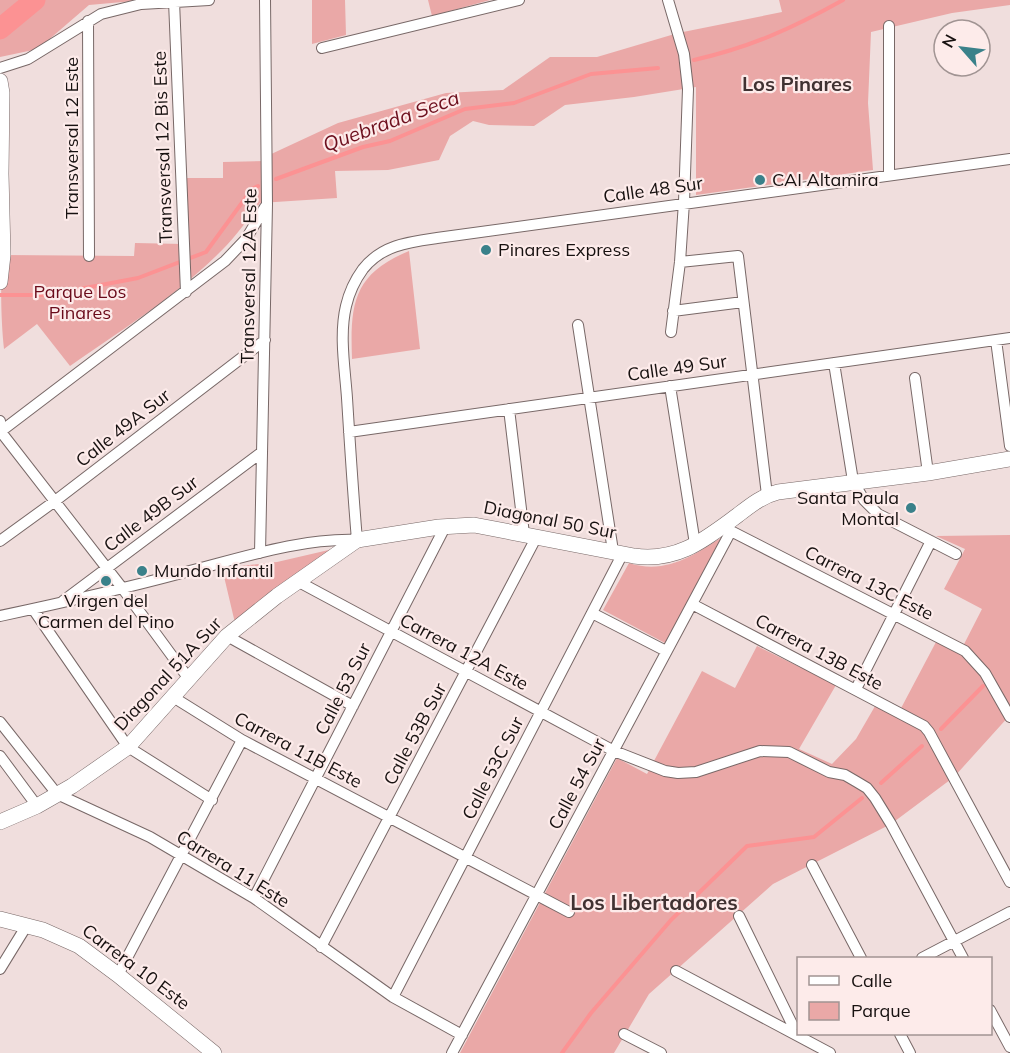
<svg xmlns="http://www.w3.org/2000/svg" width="1010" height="1053" font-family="Mulish,sans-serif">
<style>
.green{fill:#eaa8a7}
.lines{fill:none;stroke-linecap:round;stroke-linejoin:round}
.stream{stroke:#fc9293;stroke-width:4}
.river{stroke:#fc9293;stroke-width:21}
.street-casing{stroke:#786867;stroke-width:12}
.secondary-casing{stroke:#786867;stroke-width:16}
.street{stroke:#fff;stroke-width:10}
.secondary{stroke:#fff;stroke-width:15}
.poi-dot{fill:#3a818a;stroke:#fdebea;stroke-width:2}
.labels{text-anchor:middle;stroke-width:4.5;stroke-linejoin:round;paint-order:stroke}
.street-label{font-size:18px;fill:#171110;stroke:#fdebea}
.poi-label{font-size:18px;fill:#171110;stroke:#fdebea;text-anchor:start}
.park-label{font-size:18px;fill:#6a0a1a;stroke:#fdebea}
.neighbourhood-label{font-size:20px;font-weight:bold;fill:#403232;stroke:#fdebea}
.water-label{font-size:20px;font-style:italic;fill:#6d0f1d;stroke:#fdebea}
.quarter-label{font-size:21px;font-weight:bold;fill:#403232;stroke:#fdebea}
</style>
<rect width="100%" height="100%" fill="#f0dedd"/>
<path class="green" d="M 0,0 L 145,0 L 89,5 L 38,49 L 0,57 Z
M 312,0 L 345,0 L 346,35 L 312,44 Z
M 428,0 L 490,0 L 432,16 Z
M 779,0 L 1010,0 L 1010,5 L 952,13 L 871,32 L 868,103 L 873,170 L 696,195 L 696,87 L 634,97 L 565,105 L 534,126 L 489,125 L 473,121 L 450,136 L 439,160 L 388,170 L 335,171 L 337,198 L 260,203 C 246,222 233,240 216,256 C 173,298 120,331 70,366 L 37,324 L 4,349 C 1,321 0,283 3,255 L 134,256 L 135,243 L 183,244 L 181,178 L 223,178 L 223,162 L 266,161 L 267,156 L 338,123 L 446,93 L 503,90 L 550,57 L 597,57 L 678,33 L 782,12 Z
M 409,251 L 420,349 L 352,359 C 350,304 353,274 409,251 Z
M 1010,535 L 1010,715 L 954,777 L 891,824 L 773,884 L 649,994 L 614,1053 L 460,1053 L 617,758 L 647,774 L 702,671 L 735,688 L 757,646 L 836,685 L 799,749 L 832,764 L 856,739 L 878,701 L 899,712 L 936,642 L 960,652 L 982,609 L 944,589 L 965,549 L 936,536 Z
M 724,536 L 665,643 L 603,610 L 629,563 C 666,575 694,555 724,536 Z
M 333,549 L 235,623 L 222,568 L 277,562 Z"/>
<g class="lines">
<path class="stream" d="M 694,60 C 751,47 793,28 843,0
M 276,179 L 363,147 L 390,141 L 465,109 L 514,103 L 591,74 L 658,68
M 0,295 L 48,295 L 138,278 L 206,252 L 252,189 L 258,186
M 941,729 L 983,686
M 881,783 L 922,746
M 562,1053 L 591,1013 L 671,920 L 747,846 L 814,837 L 862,798"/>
<path class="river" d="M 0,29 L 35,0"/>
<defs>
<path id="street" d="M 668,0 L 684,54 L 688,89 L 684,202 L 680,262 L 671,332
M 174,1 L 186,292
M 88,21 L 89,256
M 322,48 L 519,0
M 0,68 L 28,59 L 101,14 L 141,4 L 209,0
M 889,175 L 889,26
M 680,262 L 738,256 L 767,495
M 673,311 L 743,302
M 578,325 L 613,551
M 996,340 L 1010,446
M 834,363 L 853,481 L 864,500 L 878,514 L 956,554
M 915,378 L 928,473
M 670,386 L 695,544
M 509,409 L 524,534
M 0,421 L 1,432 L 123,589 L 189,679
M 0,432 L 225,261 L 246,239 L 265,207
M 349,432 L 1010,338
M 725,528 L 965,651 L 985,673 L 1010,717
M 0,541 L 55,501 L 265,340
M 260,553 L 267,204 L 265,0
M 299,582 L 614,751 L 665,771 L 678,773 L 696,772 L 760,751 L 789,752 L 829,772 L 845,775 L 857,782 L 867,788 L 875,798 L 891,824 L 963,958
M 63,601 L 262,452
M 692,604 L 924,726 L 929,732 L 1010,882
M 33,609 L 128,747 L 212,800
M 592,613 L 666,651
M 0,616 C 61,603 122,589 182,573 C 239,559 298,538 357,540 C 353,493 350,446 347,398 C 345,369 339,335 346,306 C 349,293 355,280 363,269 C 382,245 409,242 437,238 L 1010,159
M 227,636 L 353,706
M 856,689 L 931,541
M 173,697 L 242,740 L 569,912
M 0,722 L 57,794 L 150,837 L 254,898 L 393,997 L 462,1035
M 0,756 L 37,806
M 812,865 L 861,958
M 254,898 L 445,527
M 739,916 L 793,1026
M 321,947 L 537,536
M 922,958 L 1010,912
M 0,969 L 27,925
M 676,971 L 830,1053
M 118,975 L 242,740
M 393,997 L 623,553
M 990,1010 L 1010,1047
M 624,1034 L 661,1053
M 900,1034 L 910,1053
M 452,1053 L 731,531"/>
<path id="secondary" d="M 0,81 L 2,93 L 1,174 L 3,255 L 0,282
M 0,822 L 37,806 L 72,786 L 128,747 L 227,636 L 277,596 L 357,540 L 439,527 L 474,525 L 634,556 C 678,562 704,540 738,515 C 751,505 762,496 778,492 L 928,473 L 1010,459
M 0,919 L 43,930 L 79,946 L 118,975 L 214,1053"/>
</defs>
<use href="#street" class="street-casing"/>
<use href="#secondary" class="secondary-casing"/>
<use href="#street" class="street"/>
<use href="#secondary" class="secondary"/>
</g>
<g class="poi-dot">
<circle cx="760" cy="180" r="6"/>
<circle cx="486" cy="250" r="6"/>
<circle cx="911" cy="508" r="6"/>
<circle cx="142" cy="571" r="6"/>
<circle cx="106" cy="581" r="6"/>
</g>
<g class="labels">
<g class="street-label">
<text transform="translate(72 138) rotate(-90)" y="6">Transversal 12 Este</text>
<text transform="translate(163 147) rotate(-92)" y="6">Transversal 12 Bis Este</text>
<text transform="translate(653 190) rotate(-8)" y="6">Calle 48 Sur</text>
<text transform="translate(249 276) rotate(-89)" y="6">Transversal 12A Este</text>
<text transform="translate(677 368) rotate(-8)" y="6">Calle 49 Sur</text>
<text transform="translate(123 428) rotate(-38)" y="6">Calle 49A Sur</text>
<text transform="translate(151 514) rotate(-37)" y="6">Calle 49B Sur</text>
<text transform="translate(550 520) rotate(11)" y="6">Diagonal 50 Sur</text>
<text transform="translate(869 583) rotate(27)" y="6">Carrera 13C Este</text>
<text transform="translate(464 652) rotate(28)" y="6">Carrera 12A Este</text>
<text transform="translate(819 652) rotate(28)" y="6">Carrera 13B Este</text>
<text transform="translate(168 674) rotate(-47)" y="6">Diagonal 51A Sur</text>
<text transform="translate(343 689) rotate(-63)" y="6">Calle 53 Sur</text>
<text transform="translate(415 734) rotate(-62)" y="6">Calle 53B Sur</text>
<text transform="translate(298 750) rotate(28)" y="6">Carrera 11B Este</text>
<text transform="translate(493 768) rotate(-63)" y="6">Calle 53C Sur</text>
<text transform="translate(577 784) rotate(-62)" y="6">Calle 54 Sur</text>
<text transform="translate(233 869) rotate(32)" y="6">Carrera 11 Este</text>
<text transform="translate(136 967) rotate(37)" y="6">Carrera 10 Este</text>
</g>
<g class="poi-label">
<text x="772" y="186">CAI Altamira</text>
<text x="498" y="256">Pinares Express</text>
<text x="899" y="504" text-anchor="end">Santa Paula<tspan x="899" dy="21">Montal</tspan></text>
<text x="154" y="577">Mundo Infantil</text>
<text x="106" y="607" text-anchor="middle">Virgen del<tspan x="106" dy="21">Carmen del Pino</tspan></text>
</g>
<g class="park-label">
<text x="80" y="298">Parque Los<tspan x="80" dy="21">Pinares</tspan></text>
</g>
<g class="neighbourhood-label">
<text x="797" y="91">Los Pinares</text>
</g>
<g class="water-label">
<text transform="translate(391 121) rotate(-20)" y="7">Quebrada Seca</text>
</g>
<g class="quarter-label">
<text x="654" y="910">Los Libertadores</text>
</g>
</g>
<rect x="797" y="957" width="195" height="78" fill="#fdebea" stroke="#a19493" stroke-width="1.5"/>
<rect x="809" y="976" width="30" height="9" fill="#ffffff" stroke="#a19493" stroke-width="1.5"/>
<text x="851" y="987" font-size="18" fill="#171110">Calle</text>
<rect x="809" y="1002" width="30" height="18" fill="#eaa8a7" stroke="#a19493" stroke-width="1.5"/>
<text x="851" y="1017" font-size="18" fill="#171110">Parque</text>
<g transform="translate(962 48) rotate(298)"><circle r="28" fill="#fdebea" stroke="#a19493" stroke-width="1.5"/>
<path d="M0-4.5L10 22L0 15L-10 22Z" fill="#3a818a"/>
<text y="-9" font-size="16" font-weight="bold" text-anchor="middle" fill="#171110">N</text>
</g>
</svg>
